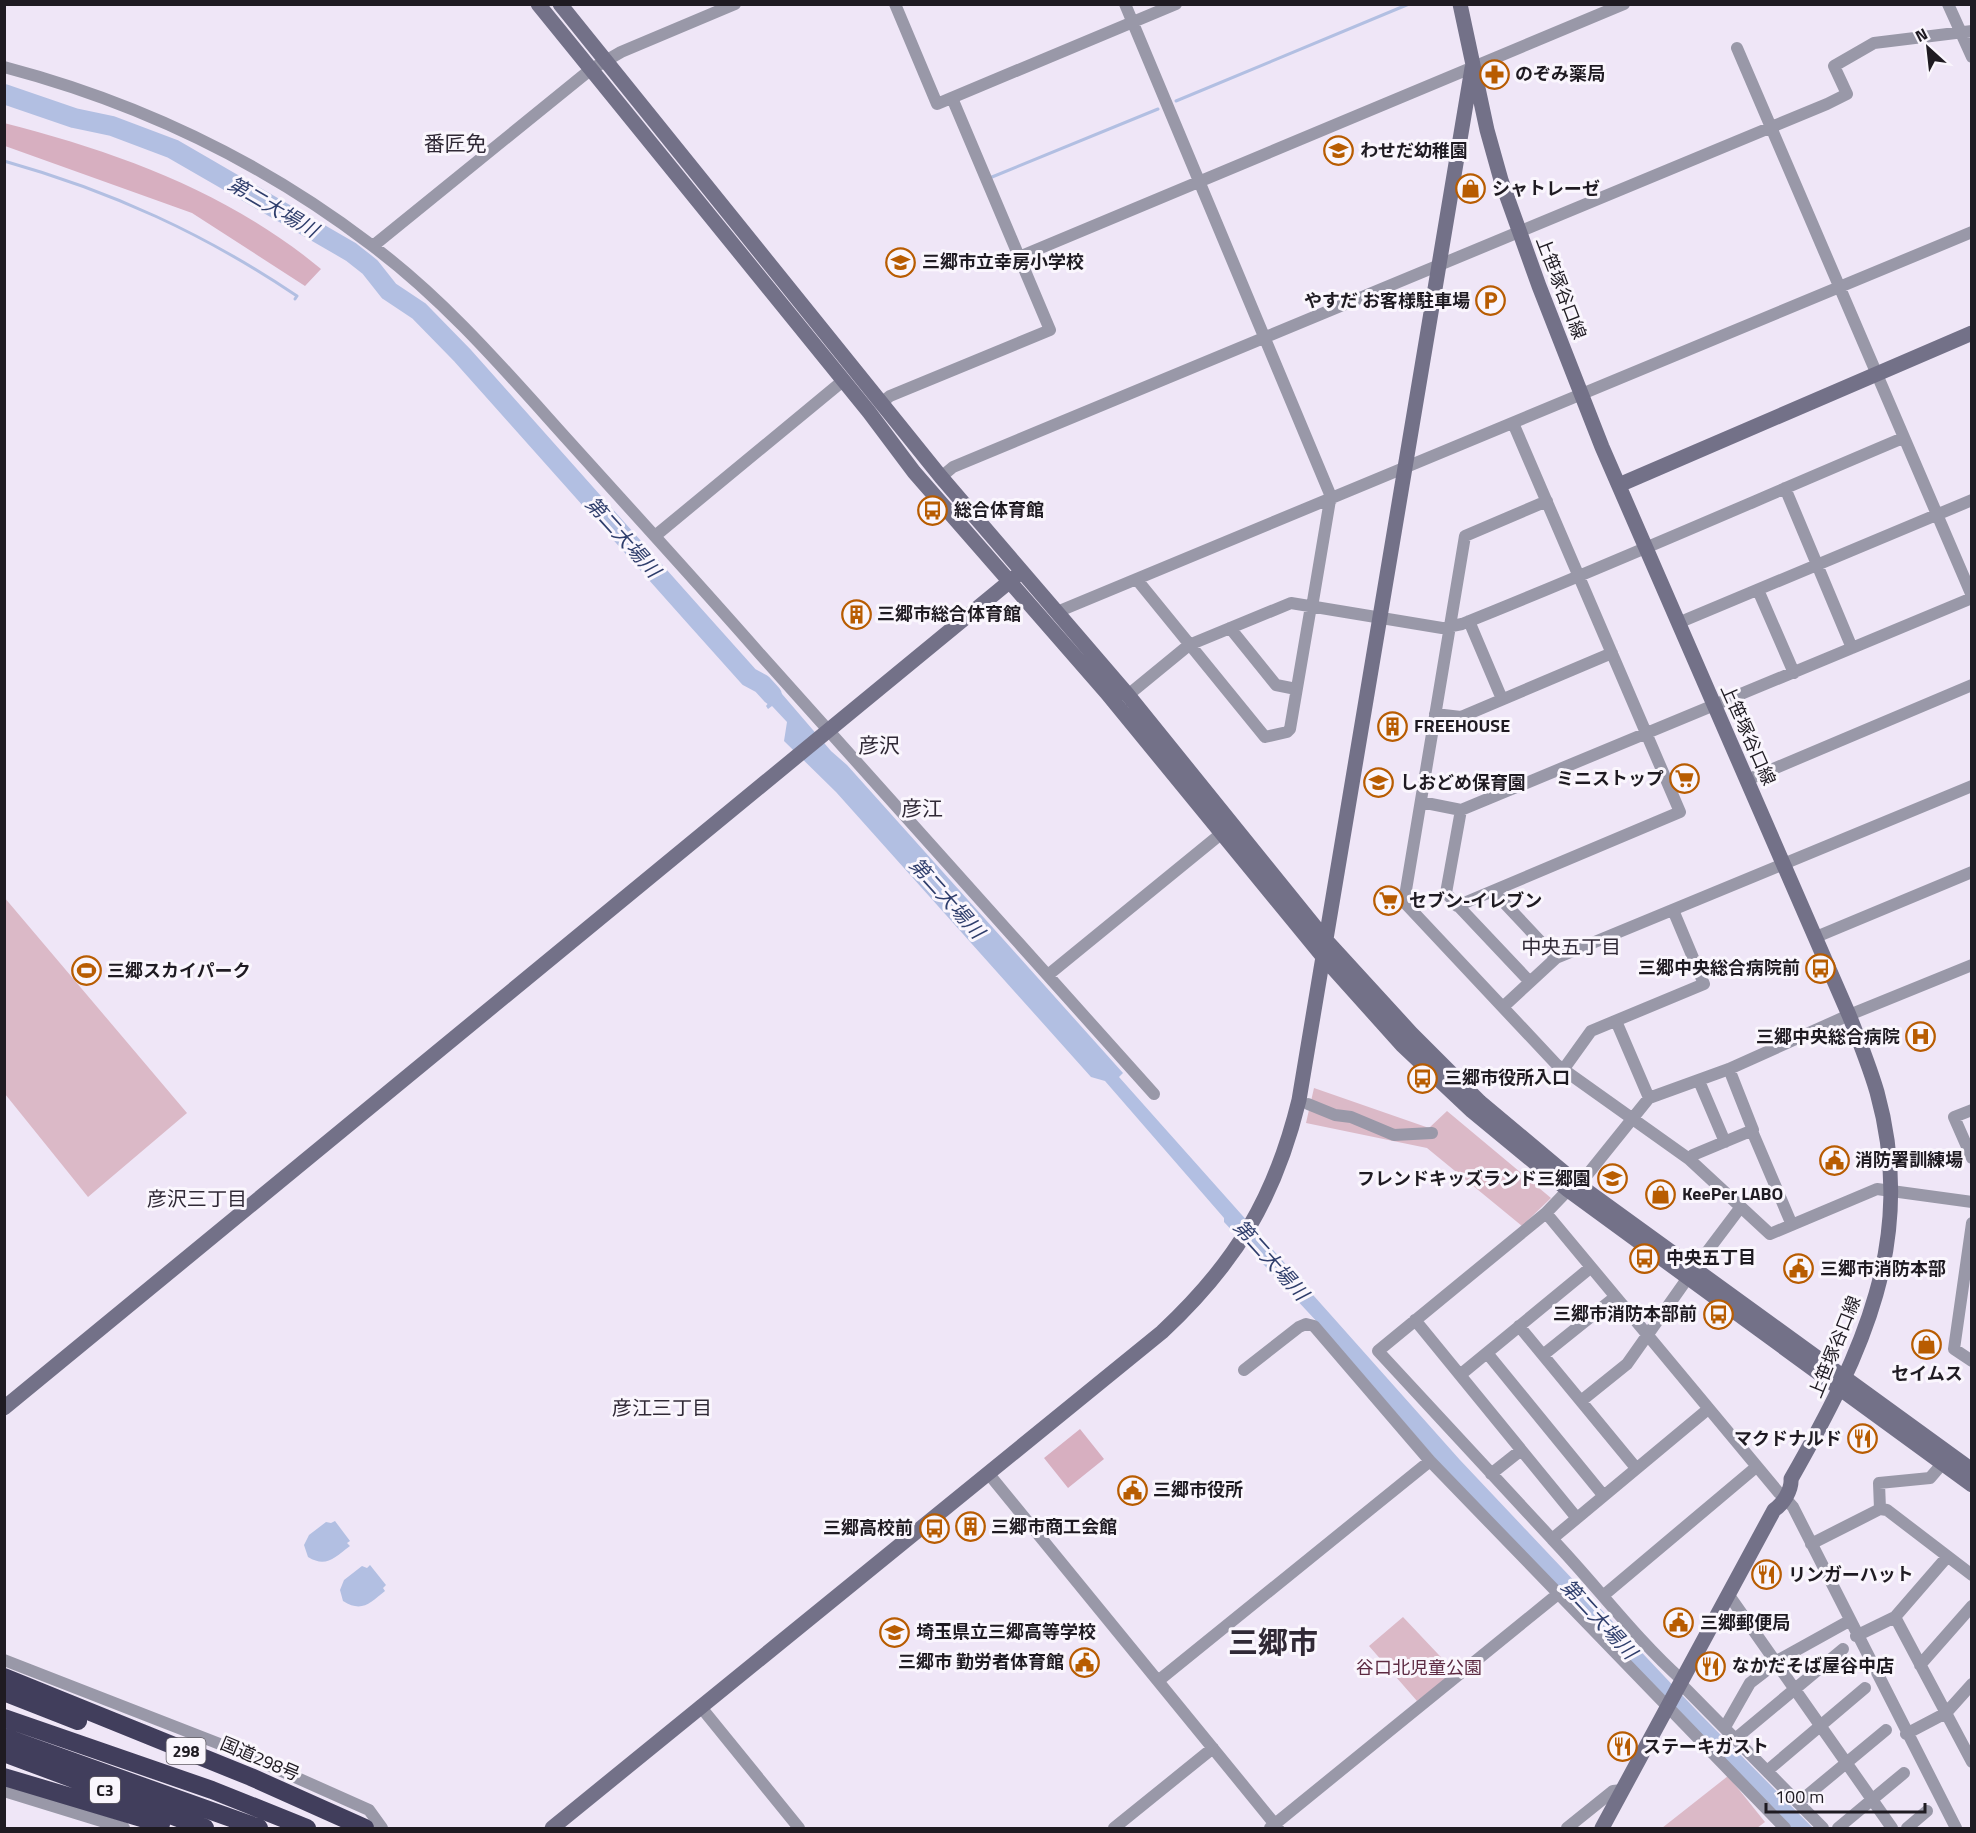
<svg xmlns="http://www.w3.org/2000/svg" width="1976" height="1833" font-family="'Titillium Web','Noto Sans JP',sans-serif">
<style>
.green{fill:#dbb9c7}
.forest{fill:#d7afc0}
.water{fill:#b2bfe2}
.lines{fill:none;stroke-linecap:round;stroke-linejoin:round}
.stream{stroke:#b2bfe2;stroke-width:3}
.river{stroke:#b2bfe2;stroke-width:20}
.street{stroke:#9998a8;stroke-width:12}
.secondary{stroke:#737188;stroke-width:15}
.highway{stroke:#413e5c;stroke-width:18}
.labels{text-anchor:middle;stroke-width:6;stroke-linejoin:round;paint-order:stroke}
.shield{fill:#faf6fd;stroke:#615d64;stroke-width:1.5}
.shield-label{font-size:16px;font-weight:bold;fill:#1f1b22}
.poi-label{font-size:18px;font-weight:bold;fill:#1f1b22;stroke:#faf6fd;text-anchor:start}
.street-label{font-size:18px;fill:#1f1b22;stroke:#faf6fd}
.park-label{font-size:18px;fill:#5d2a42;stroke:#faf6fd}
.water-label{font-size:20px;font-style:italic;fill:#2f3e6c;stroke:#faf6fd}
.neighbourhood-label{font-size:20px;fill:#302936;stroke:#faf6fd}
.quarter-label{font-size:21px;fill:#302936;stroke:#faf6fd}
.town-label{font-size:30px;font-weight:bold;fill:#302936;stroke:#faf6fd}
</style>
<rect width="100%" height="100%" fill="#efe6f7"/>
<path class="green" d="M 4,897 L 187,1113 L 88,1197 L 5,1094 Z
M 1314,1088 L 1429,1128 L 1447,1111 L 1551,1198 L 1522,1226 L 1427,1148 L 1306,1123 Z
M 1403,1617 L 1455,1672 L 1417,1701 L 1369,1646 Z
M 1728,1776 L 1765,1822 L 1757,1828 L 1662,1828 Z"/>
<path class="forest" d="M 4,123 C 118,152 230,193 321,269 L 305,286 L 192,213 L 5,146 Z
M 1080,1429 L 1104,1459 L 1068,1488 L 1044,1458 Z"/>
<path class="water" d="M 755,675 L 770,680 L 831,751 L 847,765 L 1123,1073 L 1119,1077 L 1460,1460 L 1698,1712 L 1813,1828 L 1791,1828 L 1460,1487 L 1320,1325 L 1224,1222 L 1224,1218 L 1105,1081 L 1091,1077 L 836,792 L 784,741 L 787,722 L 772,706 L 768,709 L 766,706 L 769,702 L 751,682 Z
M 335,1521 L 350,1541 L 347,1543 L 350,1546 C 334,1558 326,1568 308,1557 L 304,1545 L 309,1535 L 326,1522 L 331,1523 Z
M 370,1565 L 386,1585 L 383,1588 L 385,1591 C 370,1603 362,1613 343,1601 L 340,1590 L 344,1580 L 362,1566 L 367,1568 Z"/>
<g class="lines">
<path class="stream" d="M 1176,101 L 1409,4
M 4,161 C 111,191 205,234 297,296 L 295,299
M 992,177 L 1158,109"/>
<path class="river" d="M 4,94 L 74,118 L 112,126 L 173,149 L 351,252 L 370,267 L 389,291 L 419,311 L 462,355 L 698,620 L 749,677 L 762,684 L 772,695"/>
<path class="street" d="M 895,4 L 937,104 L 1176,4
M 1125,4 L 1332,499
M 1948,4 L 1972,57
M 1737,48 L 1972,596
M 4,67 C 137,102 261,161 370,244 C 444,299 504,369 566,438 C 631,510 696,581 760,654 C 891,802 1023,947 1154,1094
M 373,246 L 590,70 L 621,52 L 735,4
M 1019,257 L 1624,4
M 881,403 L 890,396 L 1050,330 L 952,98
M 941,477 L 953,467 L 1827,104 L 1847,94 L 1834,66 L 1874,43 L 1972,31
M 1785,488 L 1852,648 L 1461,810 L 1446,893 L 1530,982 L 1556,958 L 1972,786
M 1547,501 L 1465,536 L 1404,902 L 1557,1065 L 1689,1159 L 1770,1234 L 1877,1189 L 1972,1202
M 655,536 L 844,380
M 1138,581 L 1265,737 L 1287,732 L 1290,729 L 1311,606
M 1758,590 L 1794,673
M 1312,607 L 1330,500
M 1057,612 L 1972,232
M 1469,621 L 1502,699
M 1678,623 L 1972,500
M 1230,628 L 1276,685 L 1296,689
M 1852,648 L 1972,598
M 1128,695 L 1189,645 L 1291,603 L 1442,628 L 1462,624 C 1610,565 1756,500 1903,438
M 1435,714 L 1461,717 L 1612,653
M 1747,780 L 1972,685
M 1421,802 L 1461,810
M 1493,891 L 1556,958
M 1457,906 L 1680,812 L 1513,423
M 1816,937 L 1972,872
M 1048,975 L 1222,833
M 1503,1007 L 1530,982
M 1616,1021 L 1649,1098
M 1563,1070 L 1591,1031 L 1704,984 L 1673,910
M 1699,1081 L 1725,1142
M 1308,1104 L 1335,1115 L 1351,1117 L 1394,1135 L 1432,1133
M 1972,1110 L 1954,1117 L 1972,1158
M 1752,1131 L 1792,1225
M 1689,1159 L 1693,1155 L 1753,1130 L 1729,1069
M 1546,1213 L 1779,1493
M 1972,1223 L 1954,1349 L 1972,1361
M 1694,1269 L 1740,1208
M 1415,1320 L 1576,1517
M 1519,1326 L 1636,1468
M 1487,1353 L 1603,1495
M 1543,1355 L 1614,1298
M 1244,1370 L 1299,1327 L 1306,1324 L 1314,1326 L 1430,1461 L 1785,1828
M 1460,1375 L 1590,1268
M 1581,1401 L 1627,1364 L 1687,1279
M 988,1473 L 1278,1828
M 1491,1474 L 1520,1451
M 1785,1498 L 1793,1507 L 1956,1828
M 1880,1509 L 1879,1483 L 1930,1478 L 1942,1464
M 1552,1539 L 1378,1351 L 1546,1213 L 1568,1190 L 1579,1185 L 1649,1098 L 1729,1069 L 1849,1015 L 1972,965
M 1811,1544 L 1880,1509 L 1887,1510 L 1972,1575
M 1728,1594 L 1892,1828
M 1604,1595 L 1755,1468
M 1895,1617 L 1972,1762
M 1856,1636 L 1895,1617 L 1947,1557
M 4,1660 L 230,1748 L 369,1810 L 382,1828
M 1775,1662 L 1849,1621
M 1920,1665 L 1972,1606
M 1682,1680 C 1634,1637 1596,1585 1552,1539 L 1707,1410
M 1158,1681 L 1430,1461
M 1680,1683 L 1823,1828
M 700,1706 L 799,1828
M 1725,1727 L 1750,1683 L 1776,1663
M 1906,1734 L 1946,1713 L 1972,1684
M 1735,1739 L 1843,1649
M 1767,1771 L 1865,1688
M 4,1791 L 124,1828
M 1798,1803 L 1886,1730
M 1114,1828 L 1213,1748
M 1270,1828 L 1558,1594
M 1567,1828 L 1613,1791 L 1622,1790
M 1838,1828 L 1904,1773
M 1907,1828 L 1927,1811"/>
<path class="secondary" d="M 538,4 L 869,412 L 914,472 L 1106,692 L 1324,958 L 1402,1045 L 1472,1111 L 1568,1190 L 1972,1485
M 560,4 L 941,477 L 1128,695 L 1325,939 L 1411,1033 L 1480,1102 L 1579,1185 L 1972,1470
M 1460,4 L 1487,130 L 1501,180 L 1539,286 L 1602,447 L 1849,1015 C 1859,1040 1869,1065 1877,1092 C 1918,1240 1862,1354 1791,1479 C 1792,1490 1783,1504 1774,1510 L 1602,1828
M 1619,485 L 1972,333
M 4,1408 L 1015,577
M 552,1828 L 1162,1332 C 1236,1263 1275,1198 1299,1100 L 1472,68"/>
<path class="highway" d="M 4,1677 L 251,1777 L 365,1828
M 4,1692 L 78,1721
M 4,1718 L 212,1790 L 307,1828
M 4,1737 L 259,1828
M 4,1753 L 205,1828
M 4,1777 L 161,1824"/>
</g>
<defs>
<symbol id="pharmacy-ring" viewBox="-11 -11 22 22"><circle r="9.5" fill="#faf6fd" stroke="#b85c01" stroke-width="1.5"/><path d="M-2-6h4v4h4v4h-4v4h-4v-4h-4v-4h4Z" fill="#b85c01"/></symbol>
<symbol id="school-ring" viewBox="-11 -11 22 22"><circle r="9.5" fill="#faf6fd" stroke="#b85c01" stroke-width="1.5"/><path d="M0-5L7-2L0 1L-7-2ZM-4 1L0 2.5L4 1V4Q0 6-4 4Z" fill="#b85c01"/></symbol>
<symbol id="shop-ring" viewBox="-11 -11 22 22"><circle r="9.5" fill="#faf6fd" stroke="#b85c01" stroke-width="1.5"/><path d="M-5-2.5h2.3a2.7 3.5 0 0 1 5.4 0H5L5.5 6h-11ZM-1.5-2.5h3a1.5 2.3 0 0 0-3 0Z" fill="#b85c01"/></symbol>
<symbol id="parking-ring" viewBox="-11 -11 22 22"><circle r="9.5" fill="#faf6fd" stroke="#b85c01" stroke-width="1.5"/><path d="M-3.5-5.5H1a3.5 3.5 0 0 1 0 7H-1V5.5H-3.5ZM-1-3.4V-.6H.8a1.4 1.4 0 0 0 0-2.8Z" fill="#b85c01"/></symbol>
<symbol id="bus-ring" viewBox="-11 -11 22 22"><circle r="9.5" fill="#faf6fd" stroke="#b85c01" stroke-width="1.5"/><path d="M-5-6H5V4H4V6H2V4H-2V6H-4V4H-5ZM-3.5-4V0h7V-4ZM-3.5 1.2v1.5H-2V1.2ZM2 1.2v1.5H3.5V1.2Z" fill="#b85c01"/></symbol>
<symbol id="building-ring" viewBox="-11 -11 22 22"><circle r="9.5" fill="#faf6fd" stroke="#b85c01" stroke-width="1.5"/><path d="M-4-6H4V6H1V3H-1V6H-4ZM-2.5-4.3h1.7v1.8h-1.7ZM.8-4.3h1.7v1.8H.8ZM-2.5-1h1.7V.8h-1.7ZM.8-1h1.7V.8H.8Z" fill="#b85c01"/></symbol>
<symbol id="supermarket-ring" viewBox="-11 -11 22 22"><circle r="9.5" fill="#faf6fd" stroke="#b85c01" stroke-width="1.5"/><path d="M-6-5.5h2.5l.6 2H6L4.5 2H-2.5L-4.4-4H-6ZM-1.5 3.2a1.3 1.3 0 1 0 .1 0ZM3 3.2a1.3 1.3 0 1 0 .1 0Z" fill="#b85c01"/></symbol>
<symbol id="stadium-ring" viewBox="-11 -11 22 22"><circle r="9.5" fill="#faf6fd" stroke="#b85c01" stroke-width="1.5"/><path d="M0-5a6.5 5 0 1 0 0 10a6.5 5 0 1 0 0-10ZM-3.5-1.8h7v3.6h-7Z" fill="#b85c01"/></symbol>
<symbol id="hospital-ring" viewBox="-11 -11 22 22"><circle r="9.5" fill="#faf6fd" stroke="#b85c01" stroke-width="1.5"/><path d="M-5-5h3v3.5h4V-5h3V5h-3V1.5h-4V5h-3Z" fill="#b85c01"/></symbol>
<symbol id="civic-ring" viewBox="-11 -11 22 22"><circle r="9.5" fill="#faf6fd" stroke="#b85c01" stroke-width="1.5"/><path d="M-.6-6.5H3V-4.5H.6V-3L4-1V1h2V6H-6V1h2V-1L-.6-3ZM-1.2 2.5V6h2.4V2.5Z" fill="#b85c01"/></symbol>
<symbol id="restaurant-ring" viewBox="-11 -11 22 22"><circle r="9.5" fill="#faf6fd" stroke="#b85c01" stroke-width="1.5"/><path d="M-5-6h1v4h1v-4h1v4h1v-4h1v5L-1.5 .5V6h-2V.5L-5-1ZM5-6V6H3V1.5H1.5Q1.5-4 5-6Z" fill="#b85c01"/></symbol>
</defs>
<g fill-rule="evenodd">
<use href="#pharmacy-ring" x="1478" y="58" width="33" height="33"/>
<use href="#school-ring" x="1322" y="134" width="33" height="33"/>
<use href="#shop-ring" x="1454" y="172" width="33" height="33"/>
<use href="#school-ring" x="884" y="246" width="33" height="33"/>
<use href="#parking-ring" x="1474" y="284" width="33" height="33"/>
<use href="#bus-ring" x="916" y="494" width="33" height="33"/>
<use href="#building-ring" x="840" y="598" width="33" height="33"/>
<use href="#building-ring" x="1376" y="710" width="33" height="33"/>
<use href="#supermarket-ring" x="1668" y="762" width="33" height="33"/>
<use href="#school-ring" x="1362" y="766" width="33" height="33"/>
<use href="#supermarket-ring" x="1372" y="884" width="33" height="33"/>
<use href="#bus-ring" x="1804" y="952" width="33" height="33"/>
<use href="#stadium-ring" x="70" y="954" width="33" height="33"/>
<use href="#hospital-ring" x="1904" y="1020" width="33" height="33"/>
<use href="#bus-ring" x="1406" y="1062" width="33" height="33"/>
<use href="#civic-ring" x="1818" y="1144" width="33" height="33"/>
<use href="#school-ring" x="1596" y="1162" width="33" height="33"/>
<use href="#shop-ring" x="1644" y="1178" width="33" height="33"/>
<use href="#bus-ring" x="1628" y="1242" width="33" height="33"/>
<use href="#civic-ring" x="1782" y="1252" width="33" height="33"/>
<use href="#bus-ring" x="1702" y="1298" width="33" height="33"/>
<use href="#shop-ring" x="1910" y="1328" width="33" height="33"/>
<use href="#restaurant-ring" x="1846" y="1422" width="33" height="33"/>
<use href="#civic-ring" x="1116" y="1474" width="33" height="33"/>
<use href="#building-ring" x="954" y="1510" width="33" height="33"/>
<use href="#bus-ring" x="918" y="1512" width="33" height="33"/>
<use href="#restaurant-ring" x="1750" y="1558" width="33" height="33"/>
<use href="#civic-ring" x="1662" y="1606" width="33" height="33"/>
<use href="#school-ring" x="878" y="1616" width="33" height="33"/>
<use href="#civic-ring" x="1068" y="1646" width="33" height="33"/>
<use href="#restaurant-ring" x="1694" y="1650" width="33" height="33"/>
<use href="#restaurant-ring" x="1606" y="1730" width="33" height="33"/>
</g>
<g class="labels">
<g class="shield">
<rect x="166.5" y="1738" width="39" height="26" rx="4.5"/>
<rect x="90" y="1777" width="30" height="26" rx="4.5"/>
</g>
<g class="shield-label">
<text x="186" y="1757">298</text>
<text x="105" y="1796">C3</text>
</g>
<g class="poi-label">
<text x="1515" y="80">のぞみ薬局</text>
<text x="1360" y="157">わせだ幼稚園</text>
<text x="1492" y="195">シャトレーゼ</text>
<text x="922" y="268">三郷市立幸房小学校</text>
<text x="1470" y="307" text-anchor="end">やすだ お客様駐車場</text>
<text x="954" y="516">総合体育館</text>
<text x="877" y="620">三郷市総合体育館</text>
<text x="1414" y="732">FREEHOUSE</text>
<text x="1664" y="785" text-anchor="end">ミニストップ</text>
<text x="1400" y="789">しおどめ保育園</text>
<text x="1409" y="907">セブン-イレブン</text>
<text x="1800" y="974" text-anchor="end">三郷中央総合病院前</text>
<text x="107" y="977">三郷スカイパーク</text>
<text x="1900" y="1043" text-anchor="end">三郷中央総合病院</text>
<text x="1444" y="1084">三郷市役所入口</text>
<text x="1855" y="1166">消防署訓練場</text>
<text x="1591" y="1185" text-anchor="end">フレンドキッズランド三郷園</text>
<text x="1682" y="1200">KeePer LABO</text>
<text x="1666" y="1264">中央五丁目</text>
<text x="1820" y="1275">三郷市消防本部</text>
<text x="1697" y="1320" text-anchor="end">三郷市消防本部前</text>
<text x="1927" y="1380" text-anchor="middle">セイムス</text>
<text x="1842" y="1445" text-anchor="end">マクドナルド</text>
<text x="1153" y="1496">三郷市役所</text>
<text x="991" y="1533">三郷市商工会館</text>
<text x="913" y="1534" text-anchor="end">三郷高校前</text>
<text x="1788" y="1581">リンガーハット</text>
<text x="1700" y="1629">三郷郵便局</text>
<text x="916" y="1638">埼玉県立三郷高等学校</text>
<text x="1064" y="1668" text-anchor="end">三郷市 勤労者体育館</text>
<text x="1732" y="1672">なかだそば屋谷中店</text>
<text x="1643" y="1753">ステーキガスト</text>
</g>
<g class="street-label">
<text transform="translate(1561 288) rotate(69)" y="6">上笹塚谷口線</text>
<text transform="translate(1748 735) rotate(66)" y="6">上笹塚谷口線</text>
<text transform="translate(1835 1347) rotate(-68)" y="6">上笹塚谷口線</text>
<text transform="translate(260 1759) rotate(23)" y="6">国道298号</text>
</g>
<g class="park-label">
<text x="1419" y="1674">谷口北児童公園</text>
</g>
<g class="water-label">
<text transform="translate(273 207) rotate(30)" y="7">第二大場川</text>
<text transform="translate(623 537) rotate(48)" y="7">第二大場川</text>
<text transform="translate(947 898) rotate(48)" y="7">第二大場川</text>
<text transform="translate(1271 1260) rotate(48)" y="7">第二大場川</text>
<text transform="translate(1599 1619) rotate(47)" y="7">第二大場川</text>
</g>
<g class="neighbourhood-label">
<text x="1571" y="954">中央五丁目</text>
<text x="197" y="1206">彦沢三丁目</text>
<text x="662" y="1415">彦江三丁目</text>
</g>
<g class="quarter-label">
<text x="455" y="151">番匠免</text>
<text x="879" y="753">彦沢</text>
<text x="922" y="816">彦江</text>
</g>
<g class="town-label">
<text x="1273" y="1653">三郷市</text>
</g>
</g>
<rect width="1976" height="1833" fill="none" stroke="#1f1b22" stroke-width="12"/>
<g transform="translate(1928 48) rotate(333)" stroke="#faf6fd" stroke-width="4.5" paint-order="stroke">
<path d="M0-4.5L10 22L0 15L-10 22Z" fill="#1f1b22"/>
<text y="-9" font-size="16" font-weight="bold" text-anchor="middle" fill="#1f1b22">N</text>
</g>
<path d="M1766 1803v9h159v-9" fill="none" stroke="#1f1b22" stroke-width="3"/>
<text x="1775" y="1803" font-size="18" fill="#1f1b22" stroke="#faf6fd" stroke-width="4.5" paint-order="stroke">100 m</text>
</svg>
